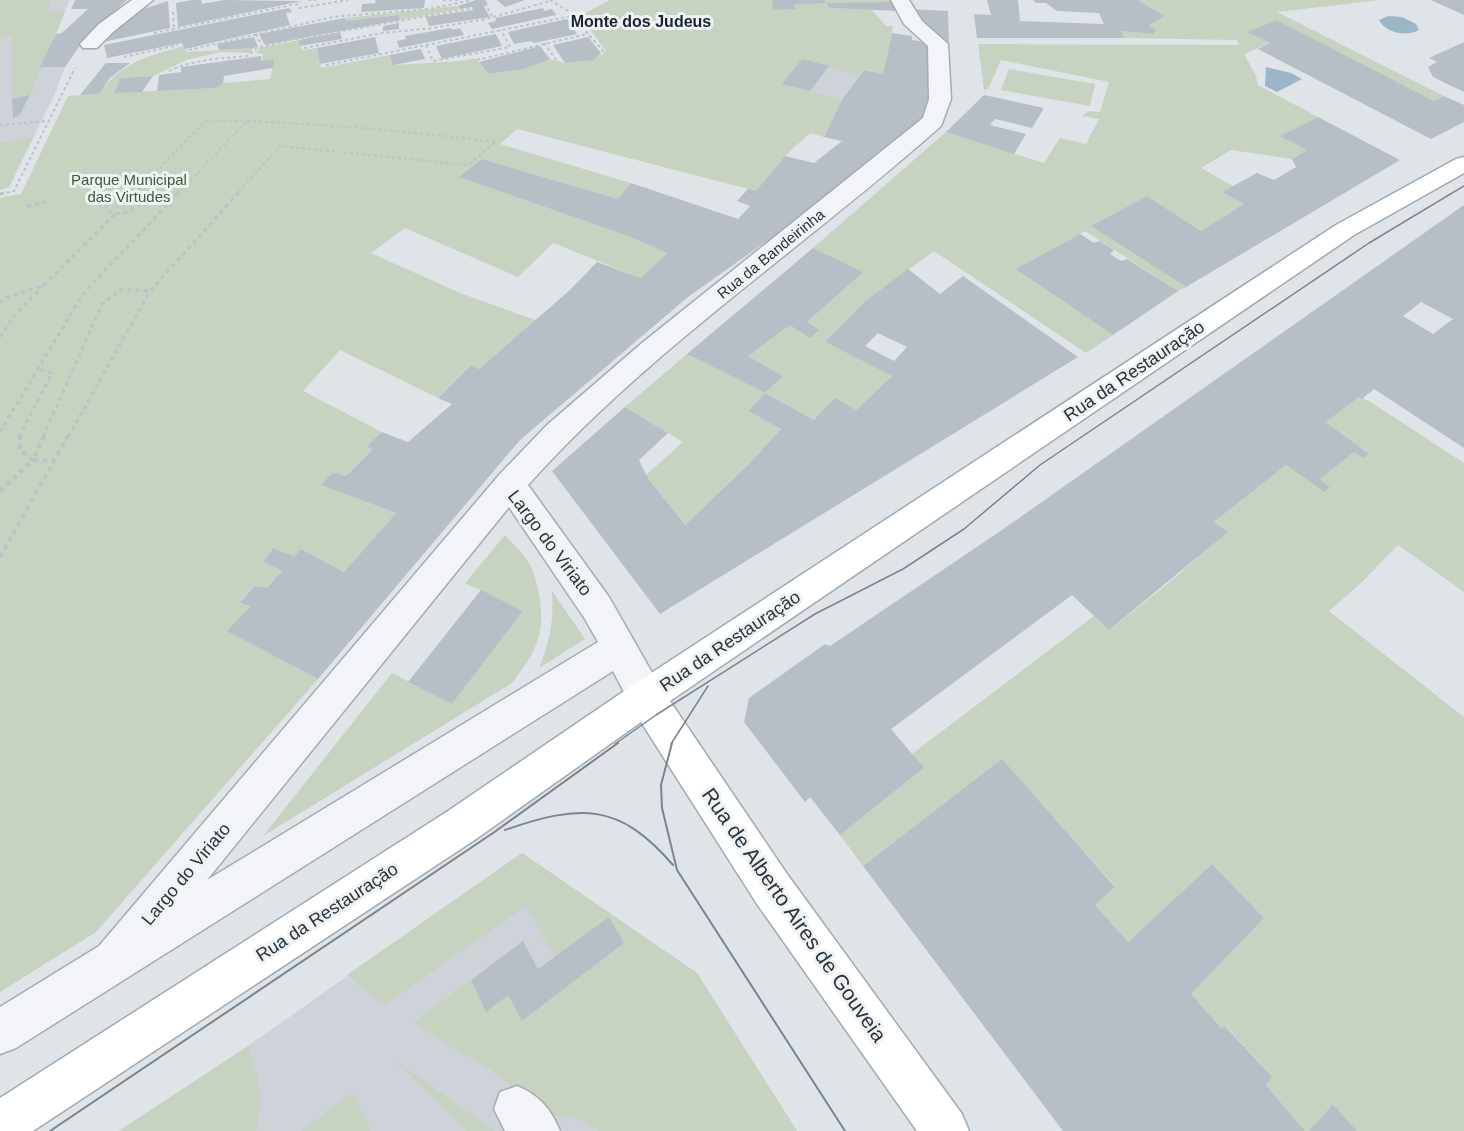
<svg xmlns="http://www.w3.org/2000/svg" width="1464" height="1131" font-family="Arial,sans-serif">
<style>
.built{fill:#ced3da}
.green{fill:#c7d2c1}
.water{fill:#9bb6c8}
.building{fill:#b7bec5;fill-rule:evenodd}
.lines{fill:none;stroke-linecap:round;stroke-linejoin:round}
.minor-casing{stroke:#a5acb2;stroke-width:3}
.major-casing{stroke:#9faab4;stroke-width:3}
.path-far2{stroke:#bec2c7;stroke-width:2;stroke-dasharray:3 3;stroke-linecap:butt}
.path-far1{stroke:#bec2c7;stroke-width:3;stroke-dasharray:4 4;stroke-linecap:butt}
.path{stroke:#bec2c7;stroke-width:4;stroke-dasharray:4.5 4.5;stroke-linecap:butt}
.minor{fill:#f2f4f7;fill-rule:evenodd}
.major{fill:#fff;fill-rule:evenodd}
.tram-far1{stroke:#798591;stroke-width:1.5}
.tram{stroke:#798591;stroke-width:2}
.labels{text-anchor:middle;stroke-width:6;stroke-linejoin:round;paint-order:stroke}
.far-park-label{font-size:15px;fill:#425a36;stroke:#eff3f6}
.far-street-label{font-size:15px;fill:#29343f;stroke:#eff3f6}
.far-neighbourhood-label{font-size:16px;font-weight:bold;fill:#1b2530;stroke:#eff3f6}
.street-label{font-size:18px;fill:#29343f;stroke:#eff3f6}
.near-street-label{font-size:21px;fill:#29343f;stroke:#eff3f6}
</style>
<rect width="100%" height="100%" fill="#dfe4e8"/>
<path class="built" d="M 0,0 L 70,0 L 40,67 L 65,67 L 54,96 L 9,187 L 0,190 Z
M 802,59 L 859,76 L 930,92 L 842,100 L 810,91 Z
M 522,853 L 697,973 L 797,1131 L 119,1131 L 248,1046 Z"/>
<path class="green" d="M 0,0 L 52,0 L 47,12 L 65,12 L 30,95 L 12,99 L 12,37 L 0,37 Z
M 610,0 L 772,0 L 773,10 L 795,9 L 793,5 L 825,3 L 824,0 L 893,0 L 894,2 L 826,4 L 829,8 L 872,10 L 886,26 L 893,26 L 883,74 L 865,70 L 859,76 L 802,60 L 810,91 L 842,100 L 824,137 L 810,133 L 785,156 L 756,191 L 517,129 L 500,144 L 631,183 L 618,199 L 482,159 L 460,177 L 628,236 L 667,253 L 641,278 L 553,243 L 518,277 L 405,228 L 371,253 L 460,293 L 535,320 L 479,369 L 471,365 L 438,398 L 340,350 L 303,391 L 382,432 L 367,446 L 372,450 L 346,476 L 333,472 L 321,485 L 396,513 L 344,572 L 301,549 L 294,556 L 273,548 L 263,562 L 282,571 L 267,588 L 255,586 L 240,601 L 250,607 L 228,631 L 318,679 L 96,932 L 0,992 L 0,198 L 21,194 L 68,96 L 99,94 C 121,62 148,56 184,46 L 187,52 L 253,48 L 250,53 L 221,52 L 186,60 L 153,76 L 122,78 L 114,93 L 216,88 L 223,83 L 270,79 L 274,59 L 261,61 L 263,54 L 256,53 L 260,48 L 299,40 L 302,50 L 317,48 L 321,68 L 390,55 L 394,65 L 462,61 L 475,58 L 489,74 L 524,69 L 550,59 L 565,63 L 594,60 L 606,51 L 580,16 Z
M 1138,0 L 1381,0 L 1277,12 L 1444,96 L 1434,101 L 1277,20 L 1248,32 L 1270,43 L 1244,54 L 1256,76 L 1258,85 L 1318,117 L 1281,136 L 1307,150 L 1292,159 L 1231,150 L 1201,168 L 1233,186 L 1223,192 L 1244,204 L 1201,231 L 1147,196 L 1091,226 L 1186,287 L 1178,291 L 1085,231 L 1017,269 L 1113,335 L 1086,353 L 934,251 L 863,303 L 825,342 L 892,376 L 856,410 L 814,420 L 765,393 L 748,411 L 781,429 L 750,463 L 685,525 L 646,475 L 683,442 L 625,407 L 687,354 L 765,393 L 783,376 L 748,356 L 790,325 L 807,322 L 862,272 L 813,248 L 946,132 L 1044,163 L 1060,138 L 1086,144 L 1099,119 L 1082,116 L 1089,111 L 1100,112 L 1109,82 L 1001,60 L 988,89 L 984,90 L 978,44 L 1239,45 L 1237,40 L 1124,38 L 1122,31 L 1153,34 L 1148,26 L 1163,16 Z
M 458,6 L 460,9 L 400,20 L 399,15 L 346,21 L 345,18 Z
M 1009,69 L 1095,84 L 1090,106 L 1001,90 Z
M 33,138 L 9,187 L 0,190 L 0,143 Z
M 1359,397 L 1369,401 L 1464,463 L 1464,592 L 1398,545 L 1361,583 L 1329,611 L 1464,717 L 1464,1131 L 1357,1131 L 1333,1104 L 1309,1131 L 1305,1131 L 1266,1085 L 1272,1077 L 1226,1026 L 1222,1029 L 1191,994 L 1264,918 L 1212,864 L 1128,942 L 1095,905 L 1115,886 L 1002,760 L 863,866 L 840,835 L 923,769 L 912,754 L 1094,616 L 1109,630 L 1165,586 L 1227,532 L 1214,522 L 1286,465 L 1324,492 L 1330,487 L 1320,479 L 1354,452 L 1363,458 L 1369,454 L 1326,422 Z
M 505,535 C 513,544 523,553 529,563 C 534,572 537,585 539,594 C 546,635 536,651 512,683 L 263,836 L 392,673 L 452,704 L 523,611 L 465,583 Z
M 552,591 L 585,639 L 539,668 C 550,640 554,621 552,591 Z
M 522,853 L 697,973 L 797,1131 L 599,1131 L 584,1121 L 568,1116 L 552,1116 L 488,1068 L 453,1048 L 413,1022 L 471,980 L 485,1011 L 508,995 L 523,1021 L 624,943 L 609,918 L 555,957 L 526,906 L 386,1004 L 378,1001 L 347,975 Z
M 248,1046 C 260,1082 264,1094 256,1131 L 119,1131 Z
M 396,1061 L 495,1131 L 467,1131 Z
M 353,1092 L 371,1131 L 301,1131 L 302,1130 Z"/>
<path class="water" d="M 1388,16 L 1402,17 L 1416,24 L 1419,30 C 1407,37 1385,33 1379,20 Z
M 1266,67 L 1291,73 L 1302,79 L 1277,92 L 1265,86 Z"/>
<path class="building" d="M 75,0 L 127,0 L 86,37 L 65,67 L 40,67 L 56,34 L 62,33 L 88,9 L 71,9 Z
M 192,0 L 201,0 L 202,4 L 225,0 L 302,1 L 178,27 L 176,3 Z
M 375,0 L 425,0 L 424,8 L 361,12 L 362,4 L 376,3 Z
M 476,0 L 485,0 L 488,4 L 483,5 L 490,17 L 429,26 L 426,17 L 473,10 L 472,7 L 460,9 L 458,6 Z
M 497,0 L 525,0 L 505,7 Z
M 772,0 L 824,0 L 826,3 L 793,5 L 796,9 L 773,10 Z
M 987,0 L 1018,0 L 1020,21 L 1104,24 L 1099,13 L 1057,11 L 1046,3 L 1036,3 L 1033,0 L 1138,0 L 1164,16 L 1148,26 L 1156,30 L 1153,34 L 1122,31 L 1124,38 L 977,38 L 974,14 L 991,15 Z
M 1431,0 L 1464,0 L 1464,15 Z
M 168,1 L 170,28 L 93,44 L 134,12 Z
M 894,2 L 898,11 L 829,8 L 826,3 Z
M 289,8 L 292,12 L 286,13 L 290,25 L 185,49 L 182,43 L 107,58 L 104,45 Z
M 543,8 L 544,11 L 552,9 L 556,15 L 492,29 L 488,23 L 496,21 L 495,18 Z
M 908,9 L 948,11 L 949,48 L 940,38 Z
M 399,15 L 400,20 L 265,45 L 259,34 L 345,18 L 346,21 Z
M 567,19 L 577,34 L 534,43 L 531,41 L 514,44 L 508,32 Z
M 1277,20 L 1434,101 L 1444,96 L 1464,105 L 1464,122 L 1431,139 L 1258,49 L 1270,43 L 1247,32 Z
M 399,23 L 399,29 L 383,31 L 383,26 Z
M 451,28 L 452,30 L 460,28 L 464,35 L 399,48 L 397,41 L 406,39 L 405,36 Z
M 340,32 L 342,39 L 300,46 L 299,40 Z
M 892,33 L 912,36 L 912,40 L 926,42 L 931,58 L 930,92 L 921,122 L 881,150 L 795,221 L 688,297 L 520,440 L 318,679 L 227,631 L 250,607 L 240,602 L 255,586 L 267,588 L 282,571 L 263,562 L 273,548 L 294,556 L 301,549 L 344,572 L 396,513 L 321,485 L 333,472 L 346,476 L 372,450 L 367,446 L 382,432 L 408,442 L 452,404 L 438,398 L 471,365 L 479,369 L 570,290 L 597,262 L 641,278 L 667,253 L 628,236 L 459,177 L 482,159 L 618,199 L 631,183 L 738,219 L 750,206 L 737,201 L 748,189 L 756,191 L 785,156 L 814,163 L 842,141 L 824,137 L 842,100 L 864,70 L 883,74 Z
M 496,34 L 502,46 L 442,59 L 436,46 Z
M 254,37 L 258,47 L 253,48 L 219,50 L 217,44 Z
M 375,37 L 379,53 L 320,64 L 317,48 Z
M 588,37 L 601,53 L 594,60 L 565,63 L 553,45 Z
M 1464,42 L 1464,92 L 1433,77 L 1428,67 L 1437,62 L 1429,58 Z
M 540,46 L 550,59 L 524,69 L 489,74 L 479,62 Z
M 421,49 L 425,59 L 393,65 L 390,55 Z
M 261,56 L 261,61 L 274,59 L 273,68 L 224,76 L 223,83 L 216,88 L 157,91 L 159,75 L 181,72 L 181,67 Z
M 802,59 L 829,66 L 810,91 L 782,84 Z
M 106,63 L 130,63 L 110,78 L 99,94 L 80,95 Z
M 153,76 L 142,92 L 114,93 L 121,78 Z
M 30,95 L 19,116 L 13,118 L 12,99 Z
M 984,95 L 1044,108 L 1032,128 L 995,119 L 990,125 L 1026,134 L 1014,154 L 946,132 Z
M 1318,117 L 1400,160 L 1186,287 L 1091,226 L 1147,196 L 1201,231 L 1244,204 L 1222,192 L 1257,173 L 1274,180 L 1296,167 L 1292,159 L 1307,150 L 1280,136 Z
M 1464,205 L 1464,448 L 1374,389 L 1362,399 L 1359,397 L 1326,422 L 1369,454 L 1363,458 L 1354,452 L 1320,479 L 1330,487 L 1324,492 L 1286,465 L 1214,522 L 1228,532 L 1109,630 L 1072,595 L 891,729 L 924,768 L 840,835 L 810,797 L 805,802 L 744,722 L 749,698 L 825,644 L 830,646 L 1002,530 ZM 1421,302 L 1453,319 L 1433,334 L 1403,316 Z
M 1080,234 L 1094,243 L 1099,241 L 1114,250 L 1110,254 L 1121,261 L 1127,259 L 1178,291 L 1113,335 L 1016,269 Z
M 813,248 L 863,272 L 807,322 L 819,330 L 810,338 L 790,325 L 748,356 L 783,376 L 765,393 L 687,354 Z
M 908,269 L 940,294 L 963,276 L 1078,357 L 660,614 L 552,471 L 625,407 L 668,433 L 639,460 L 648,478 L 685,525 L 750,463 L 781,429 L 748,411 L 765,393 L 814,420 L 835,398 L 856,410 L 892,376 L 825,342 L 863,303 ZM 878,333 L 907,347 L 894,361 L 865,346 Z
M 481,590 L 523,611 L 452,704 L 408,682 Z
M 1002,759 L 1115,887 L 1095,905 L 1128,942 L 1212,864 L 1264,918 L 1191,994 L 1222,1029 L 1225,1026 L 1272,1077 L 1266,1085 L 1305,1131 L 1063,1131 L 863,866 Z
M 609,917 L 624,943 L 522,1021 L 508,995 L 486,1012 L 471,980 L 523,941 L 538,969 Z
M 1333,1104 L 1357,1131 L 1309,1131 Z"/>
<g class="lines">
<defs>
<path id="minor" d="M 132,0 L 153,0 L 113,32 L 97,48 L 83,48 L 80,44 L 99,24 Z
M 891,0 L 909,0 L 922,21 L 948,44 L 951,99 L 941,126 C 805,247 650,349 528,485 L 609,597 L 659,685 L 664,697 L 659,709 L 646,714 L 633,709 L 613,671 L 16,1048 L 0,1054 L 0,1007 L 99,946 L 499,475 L 547,425 L 642,343 L 923,118 L 929,99 L 928,46 L 904,24 ZM 509,507 L 585,619 L 598,642 L 207,880 Z
M 517,1086 C 539,1095 551,1109 560,1131 L 505,1131 L 494,1109 L 500,1092 Z"/>
<path id="major" d="M 1464,157 L 1464,173 L 1354,235 L 670,701 L 787,874 L 962,1114 L 969,1131 L 917,1131 L 757,904 L 641,722 L 476,839 L 33,1131 L 0,1131 L 0,1098 L 448,811 L 633,685 L 1336,225 L 1456,159 Z"/>
</defs>
<use href="#minor" class="minor-casing"/>
<use href="#major" class="major-casing"/>
<path class="path-far2" d="M 308,0 L 316,0
M 443,0 L 460,0
M 550,0 L 568,11 L 604,52
M 484,6 L 486,5 L 493,18
M 173,12 L 174,29
M 154,33 L 297,4 L 299,8 L 348,0
M 256,34 L 261,45
M 544,43 L 557,61
M 426,45 L 433,61 L 510,47 L 501,30
M 304,48 L 382,33 L 433,28 L 486,19 L 550,1
M 189,50 L 333,17 L 429,9 L 472,0
M 124,57 L 178,45
M 477,60 L 587,34
M 326,65 L 572,16
M 169,71 L 183,65 L 213,59 L 247,56 L 257,48 L 290,40 L 473,8
M 0,125 L 48,121
M 1,194 L 14,191 L 75,68
M 134,194 L 206,120 C 303,122 399,130 496,142 L 468,165 L 280,146 L 237,194
M 178,194 L 246,122"/>
<path class="path-far1" d="M 0,194 L 8,192
M 134,194 L 142,197 L 142,203 C 131,213 120,216 106,211 L 106,205 L 113,199 Z
M 134,194 L 136,192
M 27,206 L 46,202
M 0,303 L 5,298 L 43,286 L 114,215
M 0,337 L 14,316 L 43,286
M 0,432 L 83,294 L 179,192
M 19,437 L 52,373 L 39,369
M 43,437 L 102,304 L 122,289 L 150,291
M 68,437 L 150,291 L 239,192"/>
<path class="path" d="M 44,436 L 33,460 L 54,461
M 0,491 L 33,460 L 20,450 L 20,436
M 0,557 L 68,436"/>
<use href="#minor" class="minor"/>
<use href="#major" class="major"/>
<path class="tram-far1" d="M 615,744 L 656,715 L 815,614 L 903,569 L 964,529 L 1040,465 L 1369,243 L 1464,186
M 671,744 L 708,686"/>
<path class="tram" d="M 672,743 L 661,785 L 662,808 L 677,870 L 845,1131
M 505,830 C 580,804 619,802 673,865
M 50,1131 L 493,833 L 618,743"/>
</g>
<g class="labels">
<g class="far-park-label">
<text x="129" y="185">Parque Municipal<tspan x="129" dy="17">das Virtudes</tspan></text>
</g>
<g class="far-street-label">
<text transform="translate(771 254) rotate(-39)" y="5">Rua da Bandeirinha</text>
</g>
<g class="far-neighbourhood-label">
<text x="641" y="27">Monte dos Judeus</text>
</g>
<g class="street-label">
<text transform="translate(1134 371) rotate(-34)" y="6">Rua da Restauração</text>
<text transform="translate(550 543) rotate(53)" y="6">Largo do Viriato</text>
<text transform="translate(730 641) rotate(-34)" y="6">Rua da Restauração</text>
<text transform="translate(186 874) rotate(-50)" y="6">Largo do Viriato</text>
<text transform="translate(327 912) rotate(-33)" y="6">Rua da Restauração</text>
</g>
<g class="near-street-label">
<text transform="translate(794 915) rotate(55)" y="7">Rua de Alberto Aires de Gouveia</text>
</g>
</g>
</svg>
